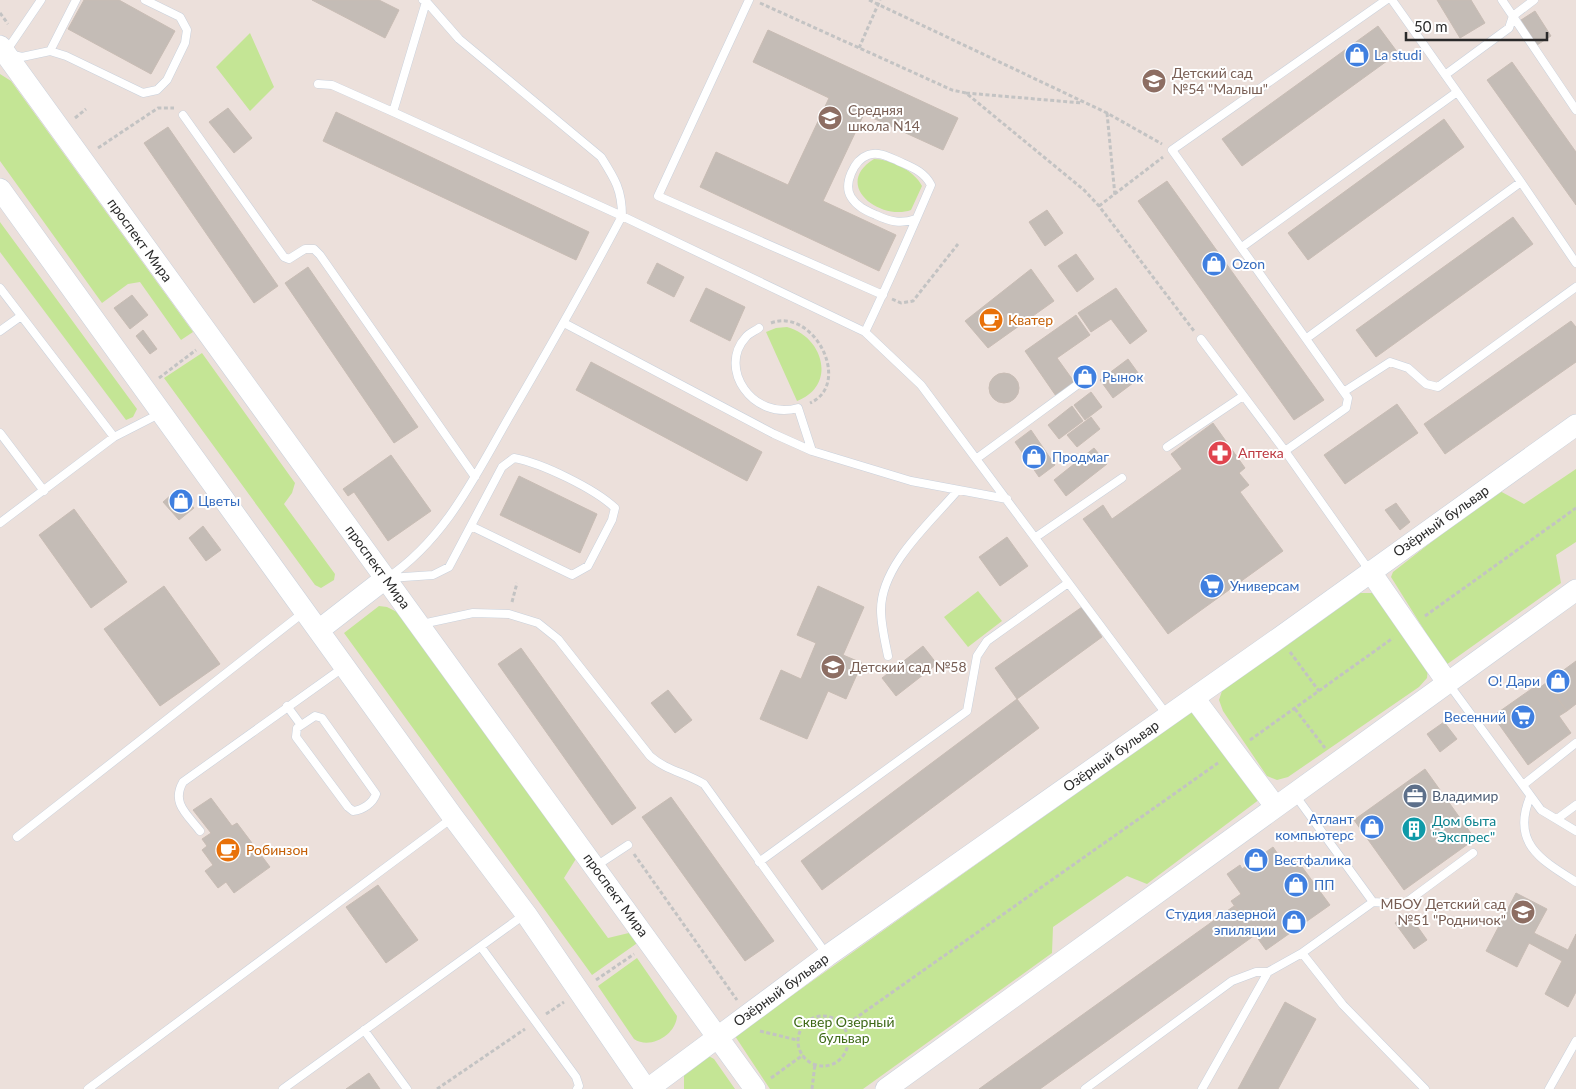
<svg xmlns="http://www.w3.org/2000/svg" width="1576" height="1089" font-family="Lato,sans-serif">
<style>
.green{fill:#c4e595}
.building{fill:#c4bcb6;stroke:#c8bcb4}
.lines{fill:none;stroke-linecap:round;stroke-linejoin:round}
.lane-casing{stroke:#c9d1dc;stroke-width:9}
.secondary-casing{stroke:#c9d1dc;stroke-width:22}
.path{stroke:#c3c3c3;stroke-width:3;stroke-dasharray:4 2.5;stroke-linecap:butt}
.lane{stroke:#fff;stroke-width:8}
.secondary{stroke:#fff;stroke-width:21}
.labels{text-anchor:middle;stroke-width:4;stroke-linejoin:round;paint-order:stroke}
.shop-label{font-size:14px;fill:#366cbe;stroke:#fff;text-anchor:start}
.education-label{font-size:14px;fill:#785e54;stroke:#fff;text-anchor:start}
.street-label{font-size:14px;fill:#2a2a2a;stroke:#fff}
.food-label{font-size:14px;fill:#c56008;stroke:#fff;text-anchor:start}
.health-label{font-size:14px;fill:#be3a42;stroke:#fff;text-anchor:start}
.service-label{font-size:14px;fill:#4e5e75;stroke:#fff;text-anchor:start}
.culture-label{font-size:14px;fill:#0d838f;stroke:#fff;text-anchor:start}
.park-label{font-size:14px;fill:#3d6917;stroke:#fff}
</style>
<rect width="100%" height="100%" fill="#ece0db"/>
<path class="green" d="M 250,33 L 274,87 L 250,111 L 216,67 Z
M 0,74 L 11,81 L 193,332 L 181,340 L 140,282 L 128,284 L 102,303 L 0,161 Z
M 874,159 C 890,159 915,171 922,186 L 911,210 C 880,221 832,185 874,159 Z
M 0,222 L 137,409 L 133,417 L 126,420 L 0,252 Z
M 787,327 C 824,337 837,386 797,401 L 766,332 L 776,328 Z
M 202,353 L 295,483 L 292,493 L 284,504 L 335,574 L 334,580 L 321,588 L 315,585 L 164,378 Z
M 1576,469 L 1576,542 L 1556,555 L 1561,583 L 1446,665 L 1391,577 L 1393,572 L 1498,490 L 1524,504 Z
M 978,591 L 1002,621 L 968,647 L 944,617 Z
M 1356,593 L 1372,593 L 1381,601 L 1428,668 L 1427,678 L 1419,687 L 1288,777 L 1277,780 L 1267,776 L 1223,711 L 1219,700 L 1222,691 Z
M 379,606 L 387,607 L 399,613 L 579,854 L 564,878 L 608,938 L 637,931 L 643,939 L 592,975 L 344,633 Z
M 1192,711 L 1260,799 L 1147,884 L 1127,876 L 1053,927 L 1052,953 L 863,1089 L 770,1089 L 735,1036 Z
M 637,958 L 677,1016 C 676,1035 650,1050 634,1039 L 598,986 Z
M 705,1054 L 714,1059 L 735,1089 L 684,1089 L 684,1071 Z"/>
<path class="building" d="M 84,0 L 119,0 L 175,31 L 151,74 L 68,29 Z
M 312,0 L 379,0 L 399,10 L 385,38 Z
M 1437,0 L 1471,0 L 1485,23 L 1460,38 Z
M 1535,11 L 1551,36 L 1537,45 L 1521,20 Z
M 1378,26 L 1398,53 L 1242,166 L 1222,139 Z
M 768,30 L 958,118 L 943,150 L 864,114 L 823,201 L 896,235 L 879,271 L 700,187 L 716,152 L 788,185 L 829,98 L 753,62 Z
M 1512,62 L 1576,152 L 1576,205 L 1487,80 Z
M 228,108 L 252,138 L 234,153 L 209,122 Z
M 336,112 L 589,232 L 576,260 L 323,141 Z
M 1444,119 L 1464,147 L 1308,260 L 1288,233 Z
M 168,127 L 278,286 L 254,303 L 144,143 Z
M 1167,181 L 1324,400 L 1294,420 L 1138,201 Z
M 1047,210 L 1063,233 L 1045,246 L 1029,222 Z
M 1513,217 L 1533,244 L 1376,357 L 1356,330 Z
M 1076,254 L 1094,279 L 1077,292 L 1058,266 Z
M 657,263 L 684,277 L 674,297 L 647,283 Z
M 308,267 L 418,427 L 394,443 L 285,283 Z
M 1031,269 L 1054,301 L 988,348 L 965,321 Z
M 706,288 L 745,307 L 730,341 L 690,321 Z
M 1116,288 L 1147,331 L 1130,344 L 1111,319 L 1091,332 L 1078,313 Z
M 132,295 L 148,315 L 130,329 L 114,308 Z
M 1076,315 L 1090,335 L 1057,358 L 1075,383 L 1056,396 L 1025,351 Z
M 1571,321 L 1576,327 L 1576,362 L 1445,454 L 1424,424 Z
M 143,330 L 157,349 L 150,354 L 136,336 Z
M 1128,359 L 1141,377 L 1113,398 L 1100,380 Z
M 591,362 L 762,452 L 747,481 L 576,390 Z
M989 388a15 15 0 1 1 30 0a15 15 0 1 1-30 0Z
M 1091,392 L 1102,407 L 1085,420 L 1074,405 Z
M 1397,404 L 1418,433 L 1345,484 L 1324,455 Z
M 1072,406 L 1083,421 L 1059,439 L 1048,425 Z
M 1091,417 L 1100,429 L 1077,447 L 1067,435 Z
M 1213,423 L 1245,468 L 1239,473 L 1249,485 L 1240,492 L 1283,551 L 1168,634 L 1083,519 L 1103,505 L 1112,519 L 1182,469 L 1171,454 Z
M 1031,430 L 1055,465 L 1039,477 L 1015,442 Z
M 1094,448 L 1107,464 L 1066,496 L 1054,480 Z
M 391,455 L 431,511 L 388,541 L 354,492 L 348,496 L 343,489 Z
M 519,476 L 597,514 L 580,553 L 500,515 Z
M 178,489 L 194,508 L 179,520 L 163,502 Z
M 1396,503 L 1410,522 L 1400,530 L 1385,510 Z
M 74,509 L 127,582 L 91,608 L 39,535 Z
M 203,526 L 221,550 L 206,561 L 189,538 Z
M 1007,537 L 1028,566 L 1000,586 L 979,557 Z
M 164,586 L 220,664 L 160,706 L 104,629 Z
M 818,586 L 864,607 L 843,655 L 862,663 L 846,699 L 828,691 L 807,739 L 760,719 L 781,670 L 801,679 L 816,643 L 797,635 Z
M 1082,607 L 1102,637 L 1017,699 L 995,668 Z
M 923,646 L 937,664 L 896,696 L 882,678 Z
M 521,648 L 636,808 L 612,825 L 498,664 Z
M 1576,661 L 1576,704 L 1567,711 L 1546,683 Z
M 1546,683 L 1567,711 L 1559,716 L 1571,733 L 1528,765 L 1493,716 L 1537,685 L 1539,688 Z
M 668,690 L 692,720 L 675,733 L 651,703 Z
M 1017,699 L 1039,728 L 822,890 L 801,861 Z
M 1444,722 L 1457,739 L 1440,752 L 1427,734 Z
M 1425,769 L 1475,839 L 1404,890 L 1354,820 Z
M 671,797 L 774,941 L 745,961 L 642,817 Z
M 211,798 L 232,826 L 237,823 L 270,867 L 234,893 L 226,882 L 218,888 L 205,871 L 213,865 L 202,850 L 207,846 L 202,839 L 211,833 L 193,810 Z
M 1273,847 L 1284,863 L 1294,856 L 1330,905 L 1266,950 L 1231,901 L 1241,894 L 1227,874 L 1240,865 L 1242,869 Z
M 378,885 L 418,940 L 386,963 L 346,907 Z
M 1516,893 L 1547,909 L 1534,933 L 1568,950 L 1576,934 L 1576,992 L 1568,1007 L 1545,994 L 1562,961 L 1529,943 L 1517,967 L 1486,951 Z
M 1234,906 L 1255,935 L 1040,1089 L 979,1089 Z
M 1408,913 L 1427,940 L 1414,949 L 1395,923 Z
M 1285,1002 L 1316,1019 L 1278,1089 L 1238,1089 Z
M 369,1073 L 380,1089 L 346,1089 Z"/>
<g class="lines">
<defs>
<path id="lane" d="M 41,0 L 5,53 L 22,57 L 50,51 L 66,56 L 143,93 L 157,90 L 167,80 L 185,43 L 187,30 L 180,17 L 145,0
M 749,0 L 658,196 L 883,295
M 1392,0 L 1521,182 L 1576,263
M 1502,0 L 1576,110
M 50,51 L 76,0
M 1445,75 L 1509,28 L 1513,16 L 1534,0
M 318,84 L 332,85 L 393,112 L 622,216 L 865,332 L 921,385 L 1167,715
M 393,112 L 426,2 L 423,0
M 183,115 L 284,257 L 289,259 L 305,249 L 314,249 L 320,255 L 475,477
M 1242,247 L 1457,92
M 0,288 L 114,437
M 564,323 L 774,434 L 812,451 L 911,481 L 1007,499
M 759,328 C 755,331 749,333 746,337 C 717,368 753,421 798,408 L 812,451
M 0,331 L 21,316
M 865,332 C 888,284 910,234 931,185 C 924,171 911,167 898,161 C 889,157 878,151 868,155 C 854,160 843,184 851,197 C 857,207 867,211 876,215 C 891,222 901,224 916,219
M 1307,338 L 1521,182
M 1201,339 L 1285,451
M 1345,391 L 1390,362 L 1408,368 L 1426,384 L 1438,387 L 1576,287
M 0,433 L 44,491
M 1167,447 L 1243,396
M 976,459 L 1092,374
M 0,523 L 114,437 L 161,413
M 1036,537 L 1122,478
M 1369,570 L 1285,451 L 1346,408 L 1348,398 L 1172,150 L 1386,0
M 387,578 C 447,538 477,472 512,412 C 550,347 587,282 622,216 C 622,190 615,179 601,157 L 459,39 L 425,0
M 389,578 L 433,575 L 449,567 L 502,467 L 514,458 C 542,463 595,489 615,508 L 612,520 L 588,566 L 572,575 L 471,526
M 422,624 L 473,613 L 509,614 L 538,623 L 558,639 L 650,756 C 667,771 684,772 704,784 L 827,955
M 888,656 C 885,641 881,625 881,610 C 881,565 930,523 958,490
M 1448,683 L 1541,810 L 1576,831
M 287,706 L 301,725
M 315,716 L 322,718 L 376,794 C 373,803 363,810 353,811 L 348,807 L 296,737 L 297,728 Z
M 1523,785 L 1576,743
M 1530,797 C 1511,843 1541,860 1576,882
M 1557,819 L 1576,805
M 200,831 C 187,814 171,803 183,782 L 344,667
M 17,837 L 304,612
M 759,862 L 967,711 L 977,656 L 987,641 L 1068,583
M 596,866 L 628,845
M 1373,902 L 1404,904 L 1473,853
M 481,947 L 576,1077 L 579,1086 L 577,1089
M 1302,953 L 1343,1005 L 1425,1089
M 364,1030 L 407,1089
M 88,1089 L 452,818
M 283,1089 L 524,915
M 1085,1089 L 1232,981 L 1256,972 L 1268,972
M 1202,1089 L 1268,972 L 1302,953 L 1373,902 L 1295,795
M 1549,1089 L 1576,1041"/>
<path id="secondary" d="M 0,46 L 755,1089
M 0,189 L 453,817 L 526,914 L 646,1089
M 1370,571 L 1447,682
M 319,630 L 386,578
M 1194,698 L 1275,806
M 648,1089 L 827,956 L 1279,638 L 1576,425
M 886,1089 L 1576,590"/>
</defs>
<use href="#lane" class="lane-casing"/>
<use href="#secondary" class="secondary-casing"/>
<path class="path" d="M 869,0 L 1107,113 L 1162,144
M 760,3 L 952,90 L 966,93 L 1084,190 L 1099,206 L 1194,331
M 0,13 L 8,24
M 859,48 L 880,0
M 966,93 L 1082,103
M 1107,113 L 1115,196
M 75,118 L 86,109
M 98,148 L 158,108 L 174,108
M 1099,206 L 1163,157
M 892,299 L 901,303 L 913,301 L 958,244
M 771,323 C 814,307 853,384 810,403
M 159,378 L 196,350
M 512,602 L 517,583
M 1425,616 L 1576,508
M 1290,652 L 1319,691
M 1295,709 L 1325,748
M 1250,740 L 1393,638
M 634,854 L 737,1000
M 596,980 L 634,954
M 546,1014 L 564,1002
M798 1041a25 25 0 1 1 50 0a25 25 0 1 1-50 0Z
M 843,1027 L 1218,763
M 760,1031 L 797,1040
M 771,1078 L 803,1055
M 437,1089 L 525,1029
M 812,1089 L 815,1064"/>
<use href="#lane" class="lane"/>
<use href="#secondary" class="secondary"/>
</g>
<defs>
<symbol id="shop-disc" viewBox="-11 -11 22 22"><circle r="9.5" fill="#3f7fe0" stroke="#fff"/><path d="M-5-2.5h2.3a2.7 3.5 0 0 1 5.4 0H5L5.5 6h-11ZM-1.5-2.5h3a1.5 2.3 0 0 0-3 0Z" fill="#fff"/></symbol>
<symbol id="school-disc" viewBox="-11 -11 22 22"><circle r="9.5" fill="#8d6e63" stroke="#fff"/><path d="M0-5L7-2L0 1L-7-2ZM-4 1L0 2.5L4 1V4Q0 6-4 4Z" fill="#fff"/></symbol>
<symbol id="cafe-disc" viewBox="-11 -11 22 22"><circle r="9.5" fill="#e8710a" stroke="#fff"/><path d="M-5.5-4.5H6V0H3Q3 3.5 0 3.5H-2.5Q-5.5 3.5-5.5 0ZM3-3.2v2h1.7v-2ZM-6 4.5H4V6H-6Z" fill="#fff"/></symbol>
<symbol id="pharmacy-disc" viewBox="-11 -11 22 22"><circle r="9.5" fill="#e0444e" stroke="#fff"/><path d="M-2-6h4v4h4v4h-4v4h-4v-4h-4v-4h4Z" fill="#fff"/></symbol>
<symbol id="supermarket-disc" viewBox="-11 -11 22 22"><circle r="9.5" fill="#3f7fe0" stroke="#fff"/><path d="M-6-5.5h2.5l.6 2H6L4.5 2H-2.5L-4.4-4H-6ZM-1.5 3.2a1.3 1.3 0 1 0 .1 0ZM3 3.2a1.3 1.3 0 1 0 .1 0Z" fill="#fff"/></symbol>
<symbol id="office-disc" viewBox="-11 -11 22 22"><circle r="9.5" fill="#5c6f8a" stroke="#fff"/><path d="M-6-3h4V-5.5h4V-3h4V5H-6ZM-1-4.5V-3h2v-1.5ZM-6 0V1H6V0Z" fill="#fff"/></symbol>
<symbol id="building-disc" viewBox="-11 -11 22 22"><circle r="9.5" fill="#0f9aa8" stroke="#fff"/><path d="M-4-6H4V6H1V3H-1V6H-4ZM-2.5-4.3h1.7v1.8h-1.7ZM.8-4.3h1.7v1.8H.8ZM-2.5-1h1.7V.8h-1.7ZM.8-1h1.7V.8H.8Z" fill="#fff"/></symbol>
</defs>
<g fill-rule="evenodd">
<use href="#shop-disc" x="1343" y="41" width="28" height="28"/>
<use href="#school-disc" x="1140" y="67" width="28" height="28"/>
<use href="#school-disc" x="816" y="104" width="28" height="28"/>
<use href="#shop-disc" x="1200" y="250" width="28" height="28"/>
<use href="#cafe-disc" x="977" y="306" width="28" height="28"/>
<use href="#shop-disc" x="1071" y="363" width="28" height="28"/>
<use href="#pharmacy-disc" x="1206" y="439" width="28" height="28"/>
<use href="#shop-disc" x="1020" y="443" width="28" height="28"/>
<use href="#shop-disc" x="167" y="487" width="28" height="28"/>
<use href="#supermarket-disc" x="1198" y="572" width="28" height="28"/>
<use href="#school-disc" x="819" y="653" width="28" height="28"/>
<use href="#shop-disc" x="1544" y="667" width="28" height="28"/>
<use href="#supermarket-disc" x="1509" y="703" width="28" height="28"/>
<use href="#office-disc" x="1401" y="782" width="28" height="28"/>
<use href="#shop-disc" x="1358" y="813" width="28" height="28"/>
<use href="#building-disc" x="1400" y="815" width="28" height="28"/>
<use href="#cafe-disc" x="214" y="836" width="28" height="28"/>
<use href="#shop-disc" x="1242" y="846" width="28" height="28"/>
<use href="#shop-disc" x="1282" y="871" width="28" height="28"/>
<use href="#school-disc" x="1509" y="898" width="28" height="28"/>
<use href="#shop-disc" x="1280" y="908" width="28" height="28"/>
</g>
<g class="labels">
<g class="shop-label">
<text x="1374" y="60">La studi</text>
<text x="1232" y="269">Ozon</text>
<text x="1102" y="382">Рынок</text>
<text x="1052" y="462">Продмаг</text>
<text x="198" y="506">Цветы</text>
<text x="1230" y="591">Универсам</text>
<text x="1540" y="686" text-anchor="end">О! Дари</text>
<text x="1506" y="722" text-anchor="end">Весенний</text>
<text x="1354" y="824" text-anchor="end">Атлант<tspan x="1354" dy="16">компьютерс</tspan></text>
<text x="1274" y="865">Вестфалика</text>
<text x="1314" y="890">ПП</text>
<text x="1276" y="919" text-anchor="end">Студия лазерной<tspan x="1276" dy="16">эпиляции</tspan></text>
</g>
<g class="education-label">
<text x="1172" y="78">Детский сад<tspan x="1172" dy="16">№54 "Малыш"</tspan></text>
<text x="848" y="115">Средняя<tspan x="848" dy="16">школа N14</tspan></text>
<text x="850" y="672">Детский сад №58</text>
<text x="1506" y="909" text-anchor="end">МБОУ Детский сад<tspan x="1506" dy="16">№51 "Родничок"</tspan></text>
</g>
<g class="street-label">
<text transform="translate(140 240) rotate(54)" y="5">проспект Мира</text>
<text transform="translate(1441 521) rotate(-35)" y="5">Озёрный бульвар</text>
<text transform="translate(378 567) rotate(54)" y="5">проспект Мира</text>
<text transform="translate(1111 756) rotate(-35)" y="5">Озёрный бульвар</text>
<text transform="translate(616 895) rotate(54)" y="5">проспект Мира</text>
<text transform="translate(781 990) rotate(-36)" y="5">Озёрный бульвар</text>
</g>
<g class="food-label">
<text x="1008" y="325">Кватер</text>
<text x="246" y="855">Робинзон</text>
</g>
<g class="health-label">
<text x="1238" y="458">Аптека</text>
</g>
<g class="service-label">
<text x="1432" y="801">Владимир</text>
</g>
<g class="culture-label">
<text x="1432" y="826">Дом быта<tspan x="1432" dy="16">"Экспрес"</tspan></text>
</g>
<g class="park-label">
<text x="844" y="1027">Сквер Озерный<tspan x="844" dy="16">бульвар</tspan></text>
</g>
</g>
<path d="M1406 32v8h141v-8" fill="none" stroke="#2a2a2a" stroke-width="2.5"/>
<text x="1414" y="32" font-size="15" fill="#2a2a2a" stroke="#ffffff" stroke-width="4" paint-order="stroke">50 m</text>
</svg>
